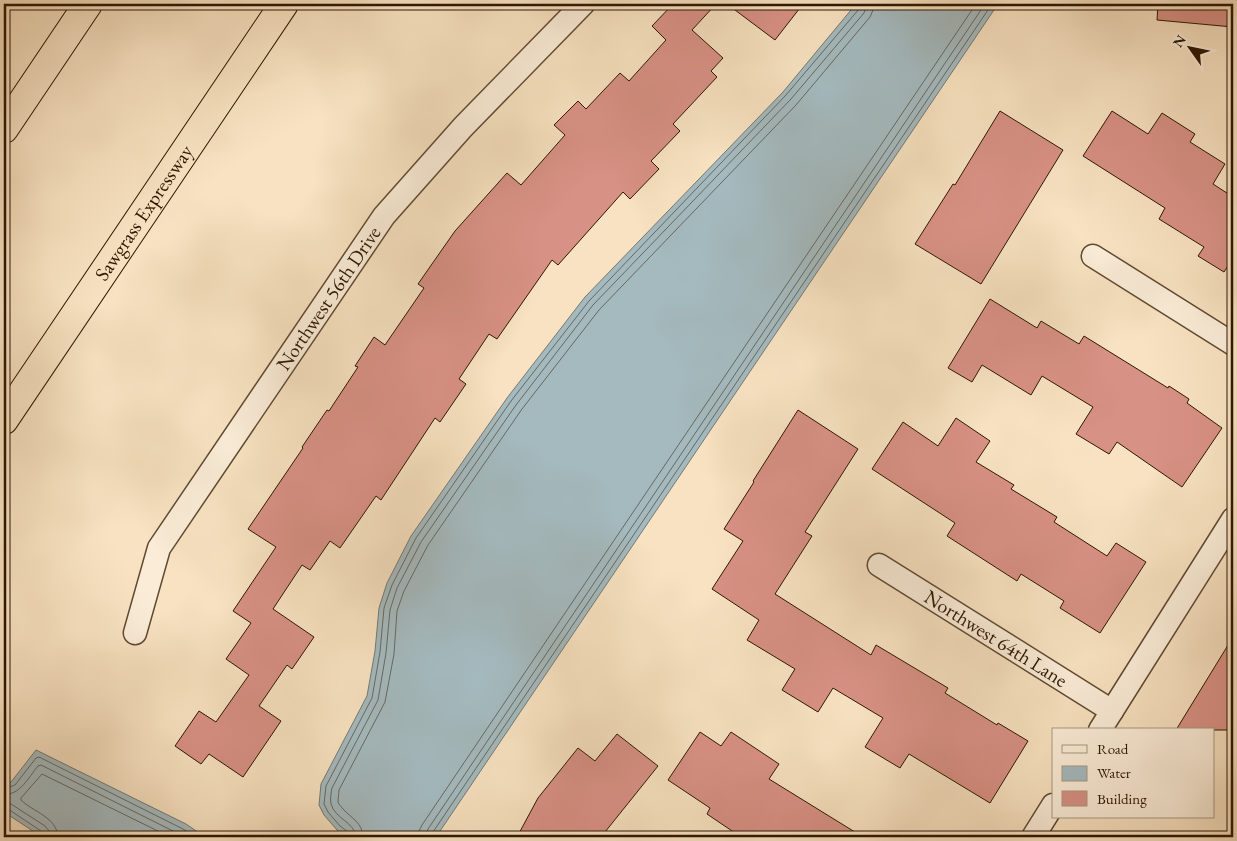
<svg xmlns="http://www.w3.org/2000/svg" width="1237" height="841" font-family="'EB Garamond',serif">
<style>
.water{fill:#a4babf;stroke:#747973}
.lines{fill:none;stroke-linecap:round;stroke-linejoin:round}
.shore{stroke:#686860;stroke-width:1}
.building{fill:#d89185;stroke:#2d1702}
.street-casing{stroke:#604a32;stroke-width:25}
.highway-casing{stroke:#2d1702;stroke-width:30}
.street{stroke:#faecd7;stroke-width:22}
.highway{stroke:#f8e2c1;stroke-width:28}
.labels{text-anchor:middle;stroke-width:4.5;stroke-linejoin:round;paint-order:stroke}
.street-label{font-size:20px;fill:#2d1702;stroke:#faecd7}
</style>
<rect width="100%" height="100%" fill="#f8e2c1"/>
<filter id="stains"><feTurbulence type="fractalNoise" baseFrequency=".004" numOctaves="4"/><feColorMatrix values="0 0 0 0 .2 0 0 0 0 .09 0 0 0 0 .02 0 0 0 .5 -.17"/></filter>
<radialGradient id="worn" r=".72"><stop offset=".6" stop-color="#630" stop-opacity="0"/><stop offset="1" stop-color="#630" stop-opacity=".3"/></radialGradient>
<path class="water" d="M 856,4 L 998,4 L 436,837 L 347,837 L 337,830 L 324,815 L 319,805 L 321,784 L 367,696 L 375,651 L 379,608 L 387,583 L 411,536 L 507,398 L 585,297 L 783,92 Z
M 36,750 L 186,824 L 205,837 L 42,837 L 4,812 L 4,784 L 11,782 Z"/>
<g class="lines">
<path class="shore" d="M 4,789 L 15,785 L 36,758 L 39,757 L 183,829 L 196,837
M 4,795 C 21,794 28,778 38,766 L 41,765 L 185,837
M 4,802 L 11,804 L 45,826 L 49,831 L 50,837
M 4,809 L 8,809 L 41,831 L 44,834 L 44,837
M 58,837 C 57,817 33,812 21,800 L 21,798 L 42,774 L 170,837
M 350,837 L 348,832 L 340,826 L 328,812 L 324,804 L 326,786 L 372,698 L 380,652 L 384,608 L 392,585 L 416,538 L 511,401 L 589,301 L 786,95 L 859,9 L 860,4
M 356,837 C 355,822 335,819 331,804 C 330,799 331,793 332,788 L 378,700 L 386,653 L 390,610 L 397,588 L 421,542 L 516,405 L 593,305 L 791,99 L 864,13 L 866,8 L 866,4
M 363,837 C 363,823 351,818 343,809 C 341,806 339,805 338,802 C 338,798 339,793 339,790 L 385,702 L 394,654 L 397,611 L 404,591 L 428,545 L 522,409 L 599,310 L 796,105 L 870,17 L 873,10 L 874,4
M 419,837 L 419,831 L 422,825 L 976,4
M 426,837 L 428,829 L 985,4
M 433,837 L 433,832 L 992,4"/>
</g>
<path class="building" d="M 673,4 L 716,4 L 692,30 L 723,58 L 711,71 L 717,77 L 673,124 L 680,131 L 651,161 L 659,169 L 630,199 L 623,192 L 558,265 L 552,260 L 497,339 L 489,334 L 459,379 L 466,384 L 440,422 L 435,418 L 381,500 L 376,496 L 340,548 L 330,541 L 310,570 L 302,565 L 273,609 L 314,637 L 292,669 L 287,665 L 259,706 L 281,721 L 243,777 L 209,754 L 201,764 L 175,746 L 199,711 L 216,722 L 249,675 L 226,659 L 251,623 L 233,611 L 276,547 L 248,529 L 303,448 L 302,447 L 327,410 L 329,411 L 358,367 L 355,366 L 374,337 L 385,345 L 424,288 L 418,284 L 455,231 L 507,173 L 521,185 L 565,135 L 554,125 L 578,101 L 586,109 L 620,73 L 629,81 L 666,40 L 652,26 Z
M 727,4 L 803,4 L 775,40 Z
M 1158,4 L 1233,4 L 1233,27 L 1157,20 Z
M 1000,111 L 1063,150 L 981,284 L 915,244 L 953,184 L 955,185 Z
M 1112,111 L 1148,134 L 1162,113 L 1195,134 L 1190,142 L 1225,164 L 1213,184 L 1233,197 L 1233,258 L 1224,272 L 1198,256 L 1204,247 L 1159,219 L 1165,208 L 1083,156 Z
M 990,299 L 1037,328 L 1041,321 L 1079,344 L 1084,336 L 1168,388 L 1169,386 L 1189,399 L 1187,403 L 1222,428 L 1182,487 L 1117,442 L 1109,454 L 1076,434 L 1093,407 L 1042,376 L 1031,395 L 982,365 L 972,382 L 948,368 Z
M 798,410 L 858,449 L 805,532 L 812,536 L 775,594 L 871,655 L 876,645 L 948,688 L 945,693 L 997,725 L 998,723 L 1028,741 L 990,803 L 909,754 L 900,768 L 865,747 L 883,718 L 833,688 L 818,712 L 782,690 L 795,669 L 747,640 L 759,620 L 712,589 L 743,541 L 724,529 L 754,482 L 753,481 Z
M 956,418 L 990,441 L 976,462 L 1014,485 L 1011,489 L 1057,517 L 1054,522 L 1107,556 L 1116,543 L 1146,562 L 1100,633 L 1060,608 L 1064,601 L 1021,574 L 1017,581 L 947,536 L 955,523 L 872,469 L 903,422 L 938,446 Z
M 1233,637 L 1233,730 L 1176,730 L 1206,681 Z
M 700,732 L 721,746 L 731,732 L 779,764 L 769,779 L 863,837 L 741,837 L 707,814 L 710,808 L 668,780 Z
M 617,734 L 658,766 L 601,837 L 517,837 L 538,798 L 578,748 L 595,761 Z"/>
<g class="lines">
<defs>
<g id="street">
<path d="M 1093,256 L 1233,344"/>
<path id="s1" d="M 879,565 L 1112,711"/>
<path id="s2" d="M 135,633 L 159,548 L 384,216 L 463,127 L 583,4"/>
<path d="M 1100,730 L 1233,519"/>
<path d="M 1033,837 L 1053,805"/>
</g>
<g id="highway">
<path d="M 4,129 L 88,4"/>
<path id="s3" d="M 4,420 L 284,4"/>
</g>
</defs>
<use href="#street" class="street-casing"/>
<use href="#highway" class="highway-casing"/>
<use href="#street" class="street"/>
<use href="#highway" class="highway"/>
</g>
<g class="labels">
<g class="street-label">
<text dy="7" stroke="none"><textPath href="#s3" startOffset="250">Sawgrass Expressway</textPath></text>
<text dy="7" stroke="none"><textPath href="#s2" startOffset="390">Northwest 56th Drive</textPath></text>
<text dy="7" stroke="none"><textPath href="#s1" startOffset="138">Northwest 64th Lane</textPath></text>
</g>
</g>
<rect width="1237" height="841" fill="none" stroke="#f8e2c1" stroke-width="20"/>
<rect x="5" y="5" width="1227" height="831" fill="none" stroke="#2d1702" stroke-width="2.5"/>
<rect x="10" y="10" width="1217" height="821" fill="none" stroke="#2d1702"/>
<rect x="1052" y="728" width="162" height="90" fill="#faecd7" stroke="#a89782"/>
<rect x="1062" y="745" width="25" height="8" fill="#faecd7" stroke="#a89782"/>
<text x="1097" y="754" font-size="15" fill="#2d1702">Road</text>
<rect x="1062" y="766" width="25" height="15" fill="#a4babf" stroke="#a89782"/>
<text x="1097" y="778" font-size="15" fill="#2d1702">Water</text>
<rect x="1062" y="791" width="25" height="15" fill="#d89185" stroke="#a89782"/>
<text x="1097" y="804" font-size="15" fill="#2d1702">Building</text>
<g transform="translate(1190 48) rotate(303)" stroke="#faecd7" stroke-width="4" paint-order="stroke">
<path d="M0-4L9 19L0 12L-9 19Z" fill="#2d1702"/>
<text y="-8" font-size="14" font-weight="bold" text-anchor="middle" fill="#2d1702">N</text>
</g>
<rect width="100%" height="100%" filter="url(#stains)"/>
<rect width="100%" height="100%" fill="url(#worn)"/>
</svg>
